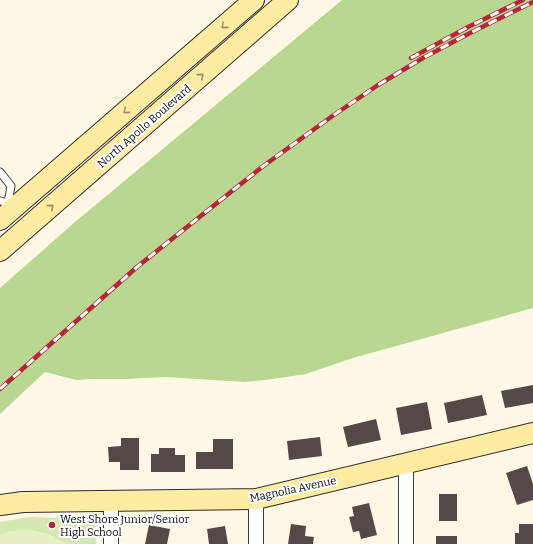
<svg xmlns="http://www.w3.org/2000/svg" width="533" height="544" font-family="Bitter,serif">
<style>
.green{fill:#d3e8b3}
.forest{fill:#b8d892}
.pitch{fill:#e4efc4}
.building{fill:#534a47}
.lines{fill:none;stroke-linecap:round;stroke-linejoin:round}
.lane-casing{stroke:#3d3d3d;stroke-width:9}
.street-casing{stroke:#3d3d3d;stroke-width:16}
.secondary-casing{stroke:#2c2c2c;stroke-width:22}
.lane{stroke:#fff;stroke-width:7}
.street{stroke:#fff;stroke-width:14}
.secondary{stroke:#feeca3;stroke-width:20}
.rail-casing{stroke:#b82539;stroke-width:4.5}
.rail{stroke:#fff;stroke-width:3;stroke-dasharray:9;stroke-linecap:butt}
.oneway{stroke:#9c9266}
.poi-dot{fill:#b82539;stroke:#fff;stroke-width:1.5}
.labels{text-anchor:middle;stroke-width:4;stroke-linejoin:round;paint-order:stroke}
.street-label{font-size:11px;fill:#0a0a0a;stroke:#fff}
.poi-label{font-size:11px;fill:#0a0a0a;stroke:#fff;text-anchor:start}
</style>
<rect width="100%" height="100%" fill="#fff8e7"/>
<path class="green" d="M 29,517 L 64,518 L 95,520 L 96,544 L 66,544 C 49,531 19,526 0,535 L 0,522 Z"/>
<path class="forest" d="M 342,0 L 533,0 L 533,308 L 353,358 L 306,374 L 273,379 L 245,382 L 166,377 L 126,379 L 90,379 L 76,380 L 45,372 L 0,414 L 0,288 L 75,222 Z"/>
<path class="pitch" d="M 22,530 C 37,532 53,534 66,544 L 0,544 L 0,535 L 6,532 Z"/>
<path class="building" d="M 533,385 L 533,403 L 505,408 L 501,391 Z
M 482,395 L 487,415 L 448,423 L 444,403 Z
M 427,402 L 432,429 L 401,435 L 396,408 Z
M 376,419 L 381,440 L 348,447 L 343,427 Z
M 320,437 L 322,456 L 289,460 L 287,441 Z
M 121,438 L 139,438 L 139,470 L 120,470 L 120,462 L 109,462 L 108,447 L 121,446 Z
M 213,439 L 233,439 L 233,469 L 196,469 L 196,452 L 213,452 Z
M 159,448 L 175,448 L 175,455 L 185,455 L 185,472 L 151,472 L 151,454 L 159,454 Z
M 527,466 L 533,484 L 533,500 L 517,505 L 506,473 Z
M 439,494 L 457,494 L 457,521 L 439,521 Z
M 369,503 L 377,535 L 361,539 L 359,531 L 353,532 L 349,517 L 354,516 L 352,507 Z
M 291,524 L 306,526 L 305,536 L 314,537 L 313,544 L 288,544 Z
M 519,524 L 533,524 L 533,544 L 515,544 L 515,533 L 519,533 Z
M 149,525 L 170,529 L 167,544 L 145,544 Z
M 225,526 L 228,544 L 209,544 L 207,529 Z
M 436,536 L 457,536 L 457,544 L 436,544 Z"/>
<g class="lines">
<defs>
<path id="lane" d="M 0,172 L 11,186 L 8,203 L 0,201"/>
<path id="street" d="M 256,499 L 256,544
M 111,501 L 111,544
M 406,544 L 406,463"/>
<path id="secondary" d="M 0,220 L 254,0
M 0,251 L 288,0
M 0,505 L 23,502 L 256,499 L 533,433"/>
</defs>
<use href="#lane" class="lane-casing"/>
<use href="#street" class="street-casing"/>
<use href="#secondary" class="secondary-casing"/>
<use href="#lane" class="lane"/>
<use href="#street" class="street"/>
<use href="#secondary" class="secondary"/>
<defs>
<path id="rail" d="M 411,58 L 470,26 L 523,0
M 0,389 L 137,267 L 262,167 L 331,117 L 378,85 L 423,58 L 470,33 L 533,2"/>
</defs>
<use href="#rail" class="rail-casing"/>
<use href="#rail" class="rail"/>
</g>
<defs><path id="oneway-chevron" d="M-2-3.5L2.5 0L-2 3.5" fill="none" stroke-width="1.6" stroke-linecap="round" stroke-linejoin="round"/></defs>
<g class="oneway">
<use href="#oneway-chevron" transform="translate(224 26) rotate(139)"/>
<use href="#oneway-chevron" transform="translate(201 76) rotate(-41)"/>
<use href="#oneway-chevron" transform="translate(126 111) rotate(139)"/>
<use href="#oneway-chevron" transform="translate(51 207) rotate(-41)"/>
</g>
<circle class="poi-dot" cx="52" cy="525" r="4"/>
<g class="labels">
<g class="street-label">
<text transform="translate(144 126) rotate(-41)" y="4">North Apollo Boulevard</text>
<text transform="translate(293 489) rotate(-12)" y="4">Magnolia Avenue</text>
</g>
<g class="poi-label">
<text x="60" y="523">West Shore Junior/Senior<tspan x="60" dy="13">High School</tspan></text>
</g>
</g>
</svg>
